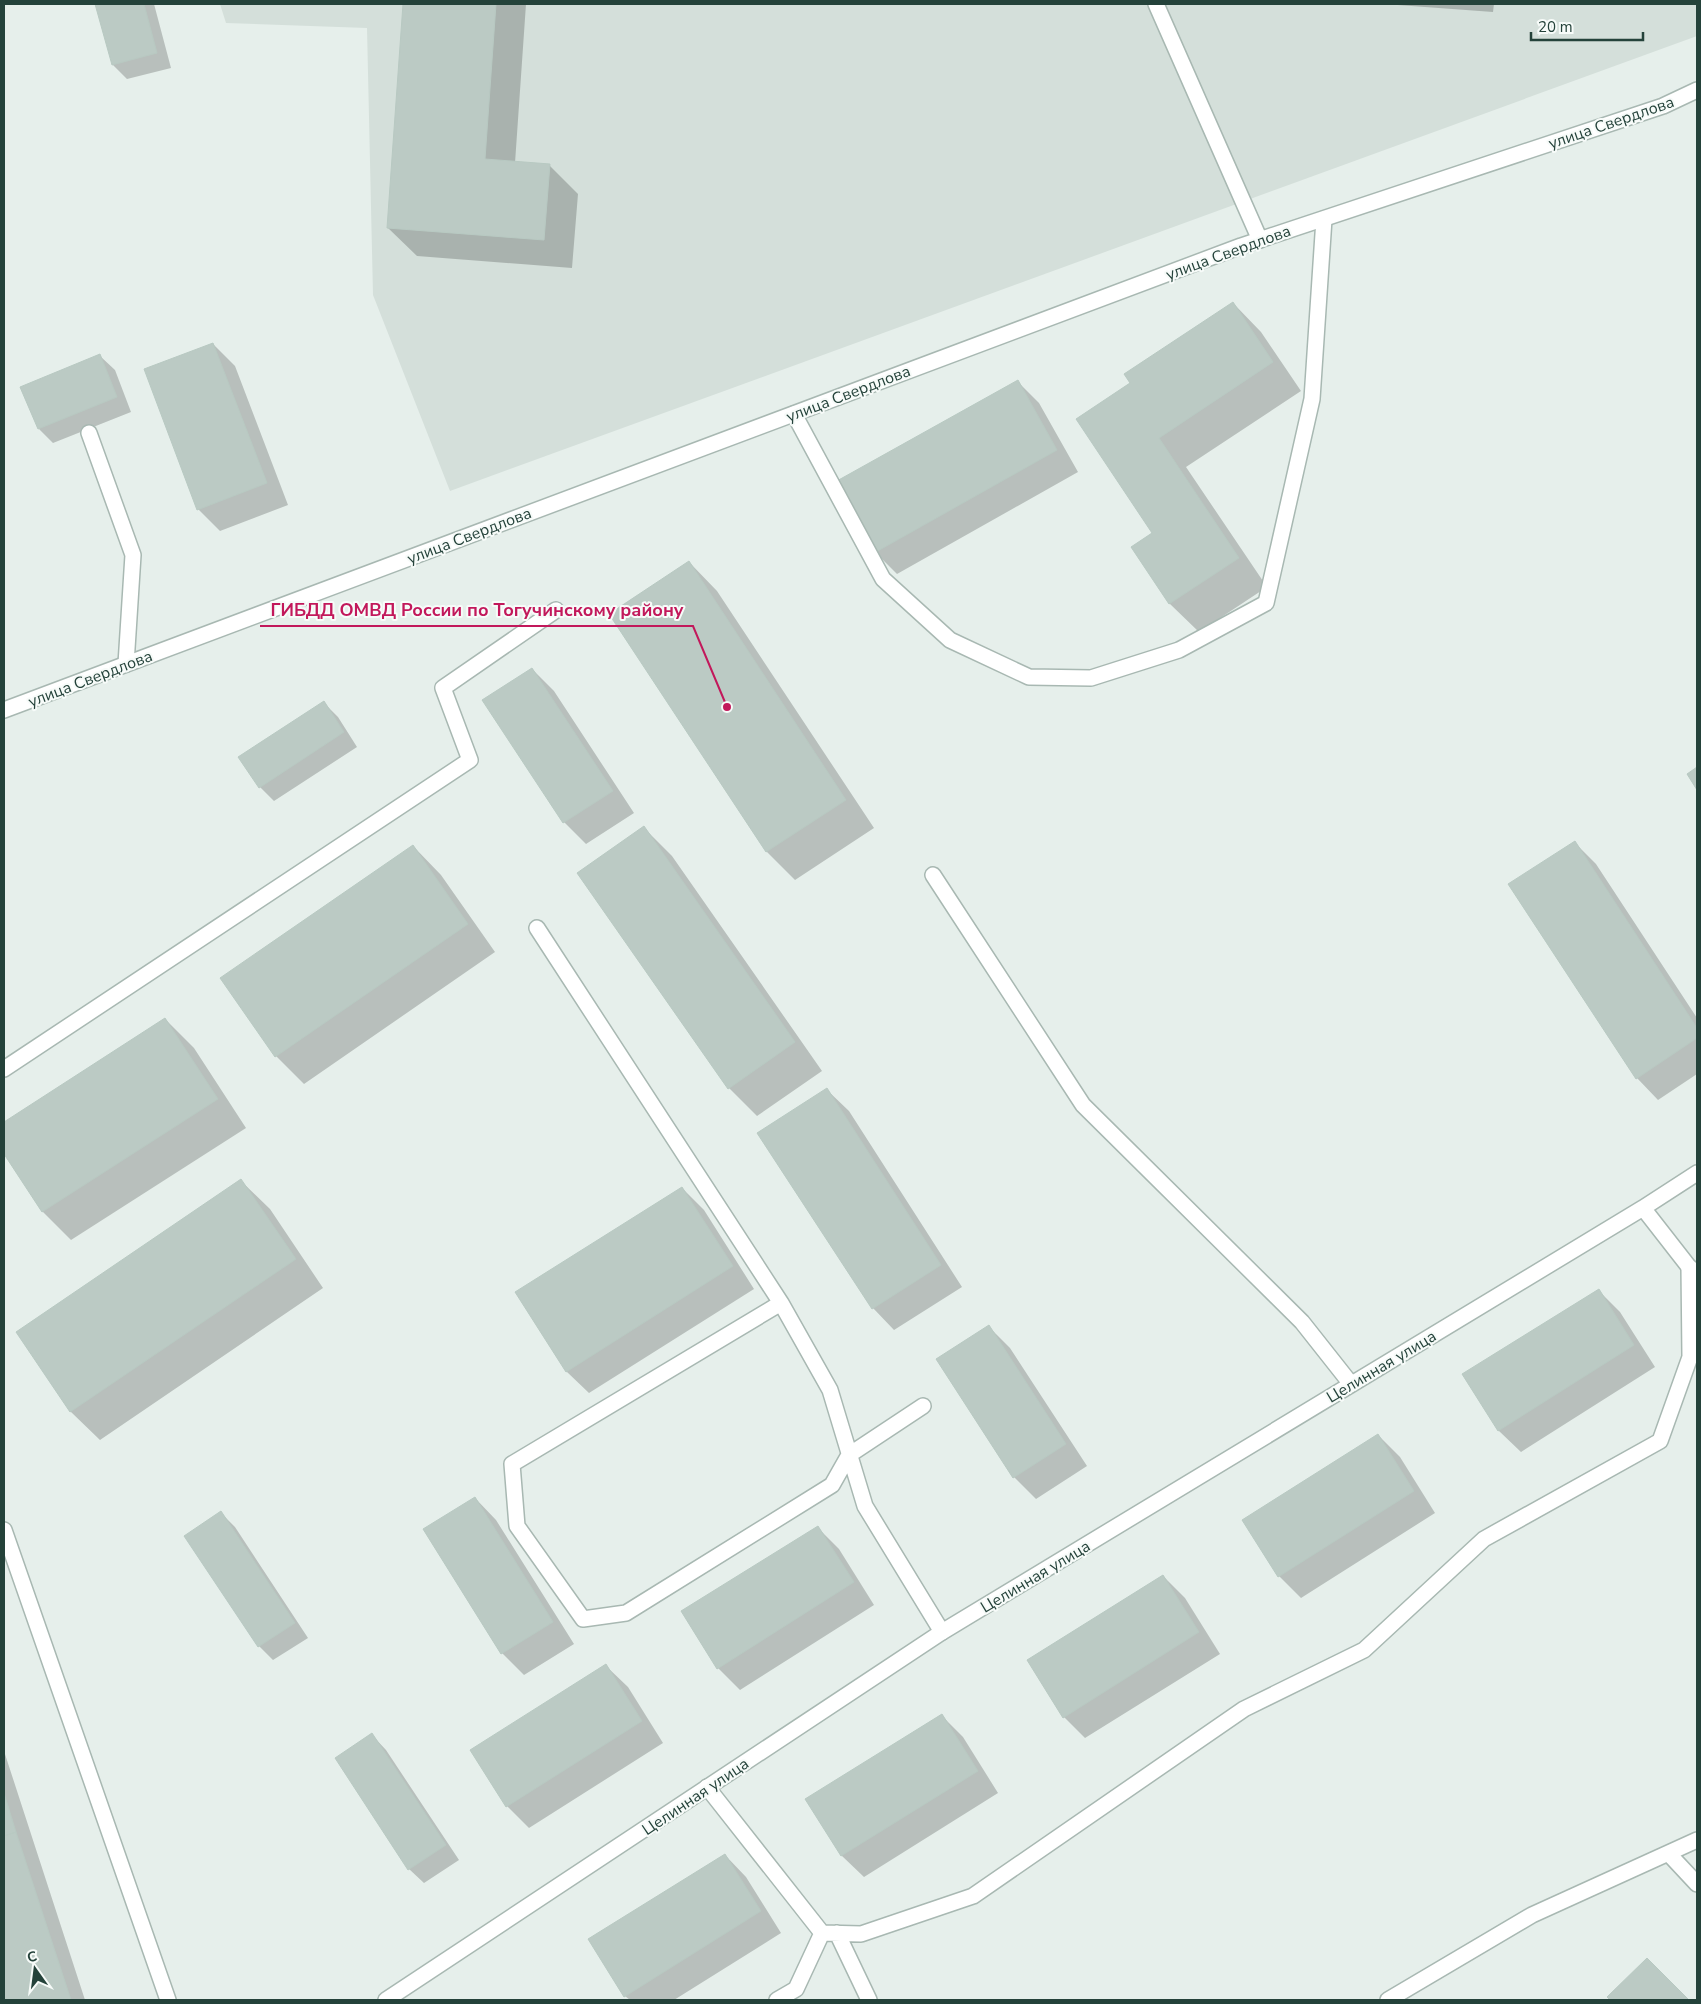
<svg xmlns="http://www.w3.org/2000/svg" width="1701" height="2004" font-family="'Nunito Sans',sans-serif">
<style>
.built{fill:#d4dfda}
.shadow{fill:#0003}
.building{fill:#bbcac4;stroke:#b8c9c2}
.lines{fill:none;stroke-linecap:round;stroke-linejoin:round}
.service-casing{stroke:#a8b8b2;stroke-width:18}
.minor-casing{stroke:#a8b8b2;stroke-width:18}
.service{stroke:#fff;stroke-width:15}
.minor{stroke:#fff;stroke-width:15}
.labels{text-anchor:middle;stroke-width:4;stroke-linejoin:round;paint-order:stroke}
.street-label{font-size:16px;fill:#24423a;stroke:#f7fbf9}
.leader{fill:none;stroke:#c2185b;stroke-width:2}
.callout-dot{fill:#c2185b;stroke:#f7fbf9;stroke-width:2}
.callout-label{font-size:18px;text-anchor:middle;font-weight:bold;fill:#c2185b;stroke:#f7fbf9;stroke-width:4;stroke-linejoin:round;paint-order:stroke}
</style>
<rect width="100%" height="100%" fill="#e6efeb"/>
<path class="built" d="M 220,4 L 1697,4 L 1697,36 L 450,491 L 373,295 L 367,28 L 226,23 Z"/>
<path class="shadow" d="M 96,4 L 154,4 L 171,68 L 127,79 L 113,65 Z
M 405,4 L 526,4 L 515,163 L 549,165 L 578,194 L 572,268 L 417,256 L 388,228 Z
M 1384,4 L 1494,4 L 1493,12 Z
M 1233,303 L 1261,332 L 1301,391 L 1186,467 L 1267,587 L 1199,632 L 1170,604 L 1133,547 L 1153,533 L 1132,383 Z
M 213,344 L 235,366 L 288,505 L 220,531 L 198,509 Z
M 100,356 L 115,370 L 131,412 L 53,443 L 39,429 Z
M 1017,381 L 1039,403 L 1078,472 L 897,574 L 875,552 Z
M 689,562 L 717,591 L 874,828 L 795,880 L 767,852 L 610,614 Z
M 532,669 L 554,691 L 634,813 L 586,844 L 564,822 L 484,700 Z
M 323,702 L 338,717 L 357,747 L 274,801 L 260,787 Z
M 644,828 L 672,856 L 822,1071 L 757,1116 L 729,1088 Z
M 1574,842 L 1596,864 L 1697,1018 L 1697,1074 L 1658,1100 L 1637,1078 Z
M 413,846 L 441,875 L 495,952 L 304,1084 L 276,1056 Z
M 165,1019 L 194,1048 L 246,1128 L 71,1240 L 43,1212 L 4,1151 L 4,1124 Z
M 827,1090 L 849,1111 L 962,1287 L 894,1330 L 873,1308 Z
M 241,1181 L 270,1209 L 323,1288 L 100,1440 L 71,1412 L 17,1332 Z
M 682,1188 L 704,1210 L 754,1289 L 589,1393 L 567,1372 L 517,1293 Z
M 1598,1290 L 1620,1312 L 1655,1367 L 1521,1452 L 1499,1431 L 1464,1375 Z
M 989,1327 L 1010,1348 L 1087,1466 L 1036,1499 L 1014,1477 Z
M 1378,1435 L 1400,1457 L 1435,1513 L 1301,1598 L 1279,1576 Z
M 475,1498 L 496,1520 L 574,1644 L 524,1675 L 502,1653 L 425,1529 Z
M 221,1513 L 235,1527 L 308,1638 L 273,1660 L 259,1646 Z
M 817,1527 L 839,1549 L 874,1605 L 740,1690 L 718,1668 Z
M 1163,1576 L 1185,1598 L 1220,1654 L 1085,1738 L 1064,1717 Z
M 606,1666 L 628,1687 L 663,1743 L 529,1828 L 507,1806 Z
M 941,1715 L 963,1737 L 998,1793 L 864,1877 L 842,1856 L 807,1800 Z
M 372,1735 L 386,1750 L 459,1860 L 424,1883 L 409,1869 Z
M 4,1751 L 85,2000 L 4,2000 Z
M 725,1855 L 746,1877 L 781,1933 L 674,2000 L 630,2000 L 625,1996 Z
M 1647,1960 L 1687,2000 L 1611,2000 L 1609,1997 Z"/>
<path class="building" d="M 95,4 L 144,4 L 157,53 L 112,65 Z
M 403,4 L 496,4 L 485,159 L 550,164 L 544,240 L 387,228 Z
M 1233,302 L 1273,362 L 1159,438 L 1239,558 L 1169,604 L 1131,547 L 1152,533 L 1076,419 L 1130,383 L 1124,374 Z
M 213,343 L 267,483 L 197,510 L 144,369 Z
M 100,354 L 117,397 L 38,429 L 20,387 Z
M 1018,380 L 1057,450 L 874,553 L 835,482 Z
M 689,561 L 846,800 L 766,852 L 609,614 Z
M 532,668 L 613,791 L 563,823 L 482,700 Z
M 324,701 L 344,732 L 259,788 L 238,757 Z
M 1697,767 L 1697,790 L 1687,774 Z
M 644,826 L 795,1042 L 728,1089 L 577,873 Z
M 1575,841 L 1697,1028 L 1697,1038 L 1636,1079 L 1508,884 Z
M 413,845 L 468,924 L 275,1057 L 220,978 Z
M 165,1018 L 218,1099 L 42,1212 L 4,1154 L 4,1122 Z
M 827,1088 L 941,1265 L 872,1309 L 757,1133 Z
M 241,1179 L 296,1259 L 70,1412 L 16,1332 Z
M 682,1187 L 733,1266 L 566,1372 L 515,1292 Z
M 1599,1289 L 1634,1345 L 1498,1431 L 1462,1374 Z
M 989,1325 L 1066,1444 L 1013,1478 L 936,1359 Z
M 1378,1434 L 1414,1491 L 1278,1577 L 1242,1520 Z
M 475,1497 L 553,1622 L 501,1654 L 423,1529 Z
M 221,1511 L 295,1623 L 258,1647 L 184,1536 Z
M 818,1526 L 854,1582 L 717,1669 L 681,1611 Z
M 1163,1575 L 1199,1632 L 1063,1718 L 1027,1660 Z
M 606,1664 L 642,1721 L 506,1807 L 470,1750 Z
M 942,1714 L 978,1771 L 841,1856 L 805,1799 Z
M 372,1733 L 446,1845 L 408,1870 L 335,1758 Z
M 4,1793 L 16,1832 L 4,1836 Z
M 16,1832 L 71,2000 L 4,2000 L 4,1836 Z
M 725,1854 L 761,1911 L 624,1997 L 588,1939 Z
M 1647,1958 L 1689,2000 L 1610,2000 L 1607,1997 Z"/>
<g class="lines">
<defs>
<path id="service" d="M 1156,4 L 1260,240
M 794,414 L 883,579 L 950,640 L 1029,677 L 1091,678 L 1179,650 L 1266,603 L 1312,399 L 1324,219
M 89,433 L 133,555 L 126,664
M 933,875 L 1083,1105 L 1302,1322 L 1351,1384
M 537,928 L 781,1303 L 830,1390 L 865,1506 L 942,1632
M 4,1069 L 470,760 L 443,688 L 556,610
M 781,1303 L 512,1464 L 517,1526 L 583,1619 L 626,1613 L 832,1485 L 849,1455 L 923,1406
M 707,1787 L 822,1933 L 861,1934 L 973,1896 L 1244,1709 L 1364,1650 L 1484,1539 L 1660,1441 L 1690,1357 L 1689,1267
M 837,1933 L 869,2000
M 777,2000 L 796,1989 L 822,1933"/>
<path id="minor" d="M 4,710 L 1241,246 L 1663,106 L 1697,90
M 1643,1208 L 1689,1267 L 1697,1273
M 4,1530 L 168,2000
M 1669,1854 L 1697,1884
M 386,2000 L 942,1632 L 1643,1208 L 1697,1173
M 1388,2000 L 1532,1915 L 1697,1840"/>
</defs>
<use href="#service" class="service-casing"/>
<use href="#minor" class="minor-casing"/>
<use href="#service" class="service"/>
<use href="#minor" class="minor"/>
</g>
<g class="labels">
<g class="street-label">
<text transform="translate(1611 122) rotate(-19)" y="6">улица Свердлова</text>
<text transform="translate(1228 252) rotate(-20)" y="6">улица Свердлова</text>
<text transform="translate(848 393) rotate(-21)" y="6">улица Свердлова</text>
<text transform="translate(469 535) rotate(-21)" y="6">улица Свердлова</text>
<text transform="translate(90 678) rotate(-21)" y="6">улица Свердлова</text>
<text transform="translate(1381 1366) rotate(-31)" y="6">Целинная улица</text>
<text transform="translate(1035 1576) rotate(-31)" y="6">Целинная улица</text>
<text transform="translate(695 1796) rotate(-34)" y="6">Целинная улица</text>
</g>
</g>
<path class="leader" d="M727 707L693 626H260"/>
<circle class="callout-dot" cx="727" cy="707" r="5"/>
<g class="callout-label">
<text x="477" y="616">ГИБДД ОМВД России по Тогучинскому району</text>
</g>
<rect width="1701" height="2004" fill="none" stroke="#24423a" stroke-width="10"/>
<g transform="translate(35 1969) rotate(346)" stroke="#f7fbf9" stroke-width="4" paint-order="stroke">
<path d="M0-4L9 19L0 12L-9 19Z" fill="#24423a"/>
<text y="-8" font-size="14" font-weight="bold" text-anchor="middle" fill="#24423a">С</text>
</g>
<path d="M1531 32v8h112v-8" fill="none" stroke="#24423a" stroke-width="2.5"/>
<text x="1538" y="32" font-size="15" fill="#24423a" stroke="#f7fbf9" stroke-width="4" paint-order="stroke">20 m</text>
</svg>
